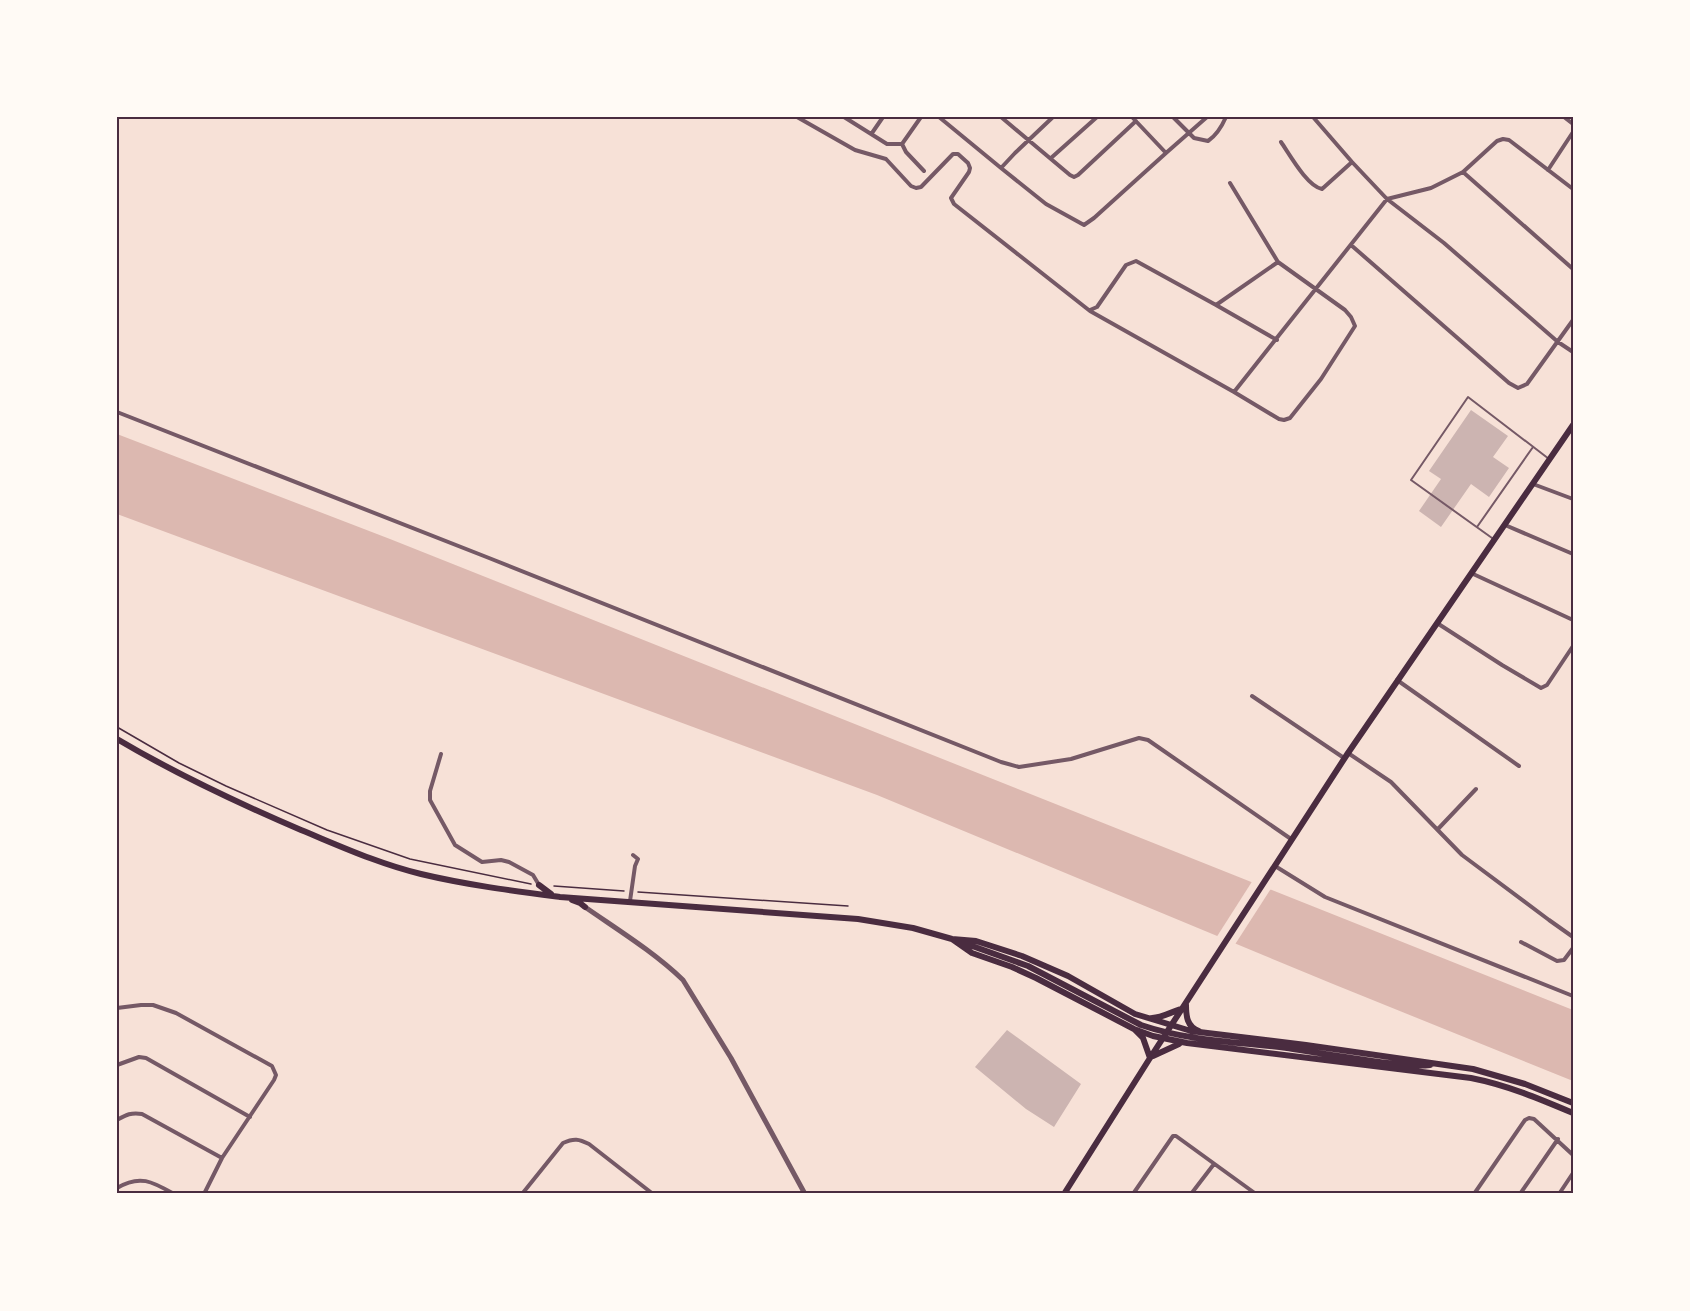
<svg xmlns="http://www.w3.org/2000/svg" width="1690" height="1311" font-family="Lora,serif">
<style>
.water{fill:#dcb8b0}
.pier{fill:#f7e1d7}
.building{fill:#ccb4b1}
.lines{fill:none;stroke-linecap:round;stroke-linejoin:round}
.path{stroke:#4a2c40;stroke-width:1.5}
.service{stroke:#755966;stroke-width:2}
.minor{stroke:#755966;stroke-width:4}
.tertiary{stroke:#755966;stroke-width:5}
.primary{stroke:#4a2c40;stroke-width:6}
.neatline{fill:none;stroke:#4a2c40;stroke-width:2}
</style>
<rect width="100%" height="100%" fill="#f7e1d7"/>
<path class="water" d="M 117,434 L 390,539 L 1573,1010 L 1573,1081 L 1333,984 L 877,795 L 117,514 Z"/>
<path class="pier" d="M 1253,880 L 1272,887 L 1234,946 L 1216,938 Z"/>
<path class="building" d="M 1471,410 L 1508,436 L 1493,457 L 1509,468 L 1489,497 L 1471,484 L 1441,527 L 1419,511 L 1441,479 L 1429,471 Z
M 1007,1030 L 1081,1084 L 1054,1127 L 1026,1109 L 975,1067 Z"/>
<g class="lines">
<path class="path" d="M 117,727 L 179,763 L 226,786 L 327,830 L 410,859 L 531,884
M 554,886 L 624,891
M 638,892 L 848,906"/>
<path class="service" d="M 1477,527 L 1533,447
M 1492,538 L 1411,480 L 1468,397 L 1549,459"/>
<path class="minor" d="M 797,117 L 855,150 L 886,159 L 911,186 L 916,188 L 921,187 L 953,154 L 958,154 L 968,163 L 970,168 L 969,172 L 951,198 L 954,204 L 1090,311 L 1234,392 L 1387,199 L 1431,188 L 1463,172 L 1497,141 L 1503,139 L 1509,140 L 1573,189
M 844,117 L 887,144 L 902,144 L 921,117
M 939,117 L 1001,168
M 1001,117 L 1070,175 L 1074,177 L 1078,175 L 1136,121
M 1053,117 L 1015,153 L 1001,168 L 1046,204 L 1084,225 L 1094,218 L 1166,153
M 1132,117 L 1166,153 L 1207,117
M 1173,117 L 1194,138 L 1208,141 C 1217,135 1222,126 1226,117
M 1313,117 L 1352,162 L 1387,199 L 1444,243 L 1558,342 L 1573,352
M 1564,117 L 1573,124
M 872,133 L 883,117
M 1281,142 C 1290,155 1307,186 1322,189 L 1352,162
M 902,144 L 906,152 L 924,171
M 1051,158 L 1097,117
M 1548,170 L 1573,132
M 1463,172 L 1573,269
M 1230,183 L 1278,262 L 1345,310 L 1351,317 L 1355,326 L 1321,379 L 1290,418 L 1284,420 L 1279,419 L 1234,392
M 1351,245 L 1509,383 L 1518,388 L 1527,384 L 1573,320
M 1216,305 L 1277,340
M 1090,310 L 1097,307 L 1126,265 L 1136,261 L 1216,305 L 1278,262
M 117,412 L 489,558 L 1001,762 L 1019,767 L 1071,759 L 1139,738 L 1148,740 L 1291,839
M 1533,484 L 1573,499
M 1505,525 L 1573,554
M 1471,573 L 1573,620
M 1437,623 L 1502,665 L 1541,688 L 1547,685 L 1573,646
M 1397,680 L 1519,766
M 1252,696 L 1344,758
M 1348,753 L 1391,782 L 1462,855 L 1549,920 L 1573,937
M 441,754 L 430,791 L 430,800 L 455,845 L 482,862 L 501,860 L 509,862 L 533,875 L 539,885
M 1438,829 L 1476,789
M 1275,866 L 1325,897 L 1573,996
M 630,901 L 635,866 L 638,859 L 633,855
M 1521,942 L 1557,961 L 1564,960 L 1573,948
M 117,1008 L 141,1005 L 153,1005 L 176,1013 L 272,1066 L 276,1075 L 274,1080 L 222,1158 L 204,1194
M 117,1065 L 139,1057 L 146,1058 L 250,1117
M 117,1120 C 126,1115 131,1112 142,1114 L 222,1158
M 117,1188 C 140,1174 153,1182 174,1194
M 522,1194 L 563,1143 C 574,1138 579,1139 589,1144 L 653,1194
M 1133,1194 L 1173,1136 L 1176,1136 L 1256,1194
M 1191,1194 L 1214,1164
M 1474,1194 L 1525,1120 L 1529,1118 L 1534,1119 L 1573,1155
M 1520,1194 L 1558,1139
M 1559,1194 L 1573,1173"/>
<path class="tertiary" d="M 585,907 C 618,930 654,952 683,980 L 731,1058 L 805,1194"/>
<path class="primary" d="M 117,739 C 176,774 238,803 301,830 C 340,846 379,864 421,874 C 467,885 514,891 560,897 L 858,919 L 913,928 L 952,939 L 976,941 L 1022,956 L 1068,976 L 1135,1014 L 1191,1031 L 1306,1045 L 1473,1069 L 1525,1084 L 1573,1103
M 539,885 L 551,894
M 572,900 L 580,903 L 585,907
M 952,939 L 972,953 L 1012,967 L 1036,978 L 1134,1029 L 1153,1036 L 1187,1043 L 1471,1078 C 1507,1085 1540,1099 1573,1113
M 961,942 L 1028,966 L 1141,1025 C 1188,1041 1238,1042 1287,1048 C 1318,1053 1348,1058 1379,1062 C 1396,1064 1413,1067 1430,1065
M 1186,1005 C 1186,1016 1187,1027 1199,1031
M 1152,1018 C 1163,1018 1172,1011 1182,1009
M 1135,1030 L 1143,1038 L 1150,1058
M 1153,1056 L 1179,1044
M 1064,1194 L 1150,1058 L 1348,753 L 1573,425"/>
</g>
<rect width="1690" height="1311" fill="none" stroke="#fffaf5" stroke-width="237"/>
<rect x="118" y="118" width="1454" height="1074" class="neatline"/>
</svg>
